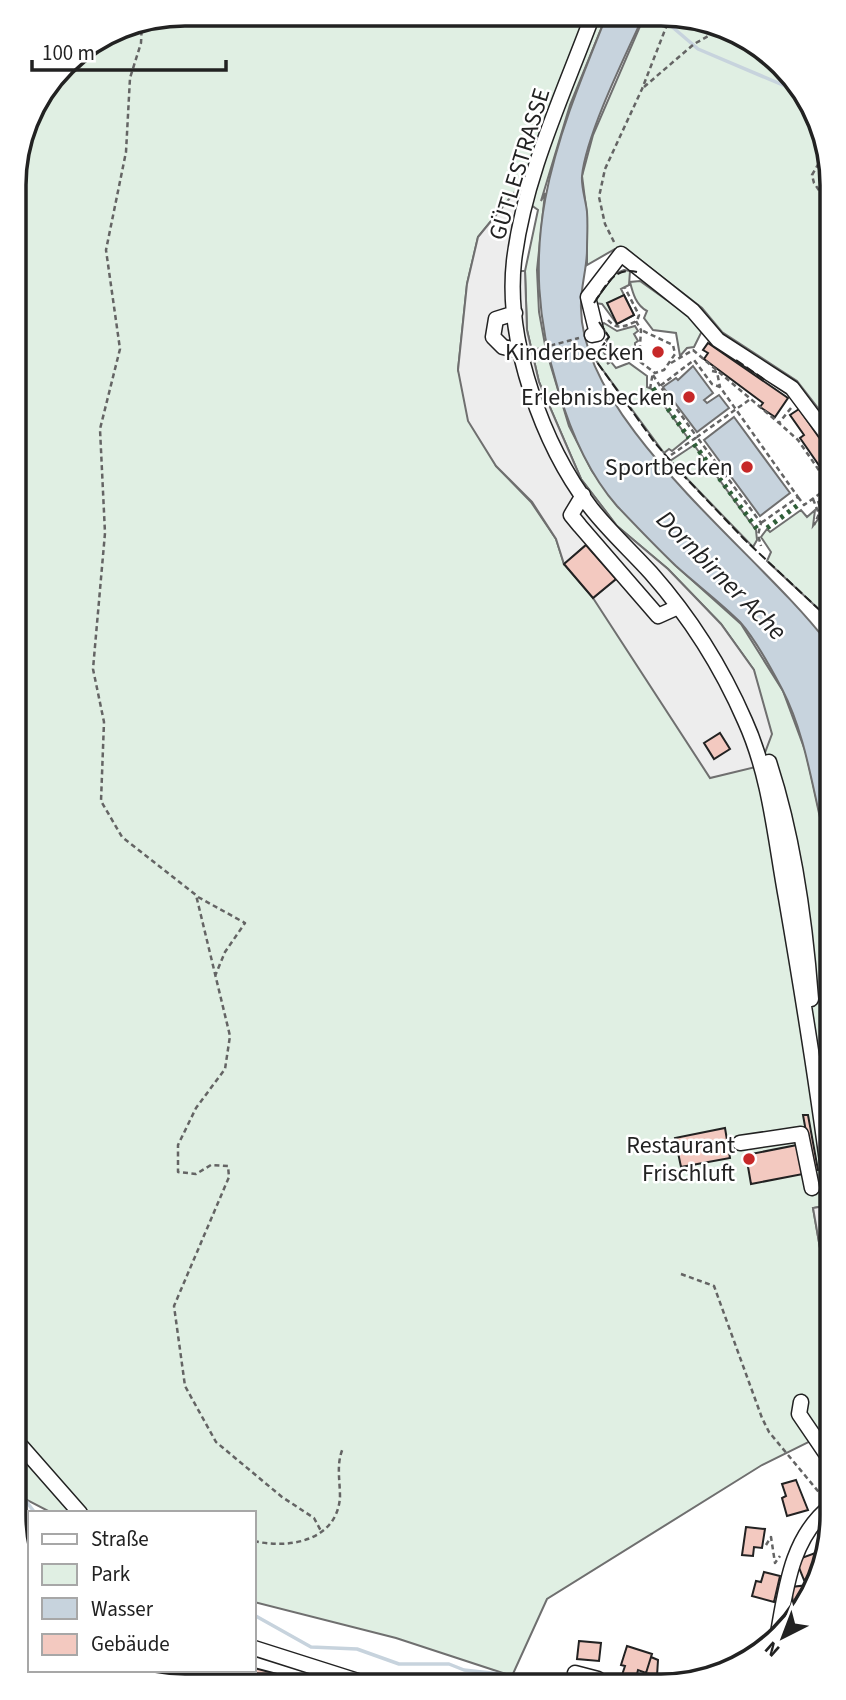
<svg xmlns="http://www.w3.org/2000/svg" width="846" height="1700" font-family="'Source Sans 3',sans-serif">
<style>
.green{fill:#e0efe3;stroke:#6f6f6f;stroke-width:2;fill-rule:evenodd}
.parking{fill:#ededed;stroke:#6f6f6f;stroke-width:2}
.water{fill:#c7d3dd;stroke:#6f6f6f;stroke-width:2}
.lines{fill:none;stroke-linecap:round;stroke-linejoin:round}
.stream{stroke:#c7d3dd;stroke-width:3.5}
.building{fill:#f3c9c0;stroke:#222;stroke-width:2}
.minor-casing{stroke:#222;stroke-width:17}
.path{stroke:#646464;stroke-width:2.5;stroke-dasharray:5 3.5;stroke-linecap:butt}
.minor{stroke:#fff;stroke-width:14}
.hedge{stroke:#2f5e38;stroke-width:5;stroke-dasharray:3.5 5;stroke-linecap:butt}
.fence{stroke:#222;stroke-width:2;stroke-dasharray:9 3.5;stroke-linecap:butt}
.poi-dot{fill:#c62828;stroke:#fff;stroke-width:2.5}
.labels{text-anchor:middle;stroke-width:5;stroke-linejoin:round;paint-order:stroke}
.street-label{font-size:24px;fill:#222;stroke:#fff}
.poi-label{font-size:24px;fill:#222;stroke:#fff;text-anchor:end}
.water-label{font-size:26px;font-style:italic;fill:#222;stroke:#fff}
.rim{fill:none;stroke:#222;stroke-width:3.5}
</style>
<rect width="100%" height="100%" fill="#fff"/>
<path class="green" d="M 185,14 L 606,17 L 570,105 L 541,201 L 545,193 L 537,270 L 539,312 L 546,350 L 569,426 L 592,471 L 615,503 L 674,564 L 741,624 L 783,691 L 806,753 L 827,846 L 830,1205 L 813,1208 L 830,1305 L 831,1431 L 762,1465 L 547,1599 L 512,1676 L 396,1638 L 254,1602 L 254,1513 L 52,1513 L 23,1498 L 15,163 L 32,109 L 72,57 L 120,27 ZM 514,193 L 538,210 L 525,271 L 527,330 L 539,382 L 581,479 L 617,526 L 668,569 L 721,624 L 754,670 L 759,766 L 741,769 L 564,564 L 556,539 L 531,502 L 496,466 L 458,370 L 467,284 L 478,237 Z
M 644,17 L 694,17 L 773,56 L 823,130 L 825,417 L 797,381 L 722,332 L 702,308 L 626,249 L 615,249 L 587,265 L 587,215 L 582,176 L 593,135 Z
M 624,270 L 630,271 L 629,285 L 621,289 L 634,315 L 617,324 L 602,304 L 594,303 L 614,274 Z
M 640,281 L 689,316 L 702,331 L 694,347 L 687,348 L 680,356 L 676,333 L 653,330 L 644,318 L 647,311 C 636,305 633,294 630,282 Z
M 604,323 L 617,331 L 635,326 L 638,331 L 634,334 L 638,341 L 635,343 L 635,357 C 619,356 616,352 606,340 L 609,337 L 601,325 Z
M 600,348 L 616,368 L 629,363 L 647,376 L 647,387 L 652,389 L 688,438 L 672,451 L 669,449 L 664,453 L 594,358 Z
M 694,445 L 756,530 L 757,540 L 753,547 L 670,461 Z
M 825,498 L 825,499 L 826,616 L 767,561 L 771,552 L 761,537 L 767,529 L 770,532 L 801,510 L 807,517 L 815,510 L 813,526 L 822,514 L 818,502 Z"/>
<path class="parking" d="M 514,193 L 520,199 L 508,271 L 525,271 L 527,330 L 539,382 L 581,479 L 617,526 L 668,569 L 721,624 L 754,670 L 772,734 L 760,766 L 710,778 L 593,598 L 615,580 L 586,545 L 564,564 L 556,539 L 532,502 L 496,466 L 468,421 L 458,370 L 467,284 L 478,237 Z
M 830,1205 L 830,1305 L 813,1208 Z"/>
<path class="water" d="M 606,17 L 643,17 C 625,56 586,135 582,176 C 581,187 586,201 587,212 C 588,225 587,237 587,250 C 587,269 580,289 581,308 C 582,423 760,554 826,641 L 827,846 C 813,795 807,737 782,689 C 771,668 756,640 740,622 C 720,602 697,585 676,566 C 656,547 636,526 617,506 C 588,473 570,430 558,389 C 514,245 552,150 606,17 Z
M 693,366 L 713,393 L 704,400 L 707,403 L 719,395 L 729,408 L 697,432 L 663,387 L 676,378 L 678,380 Z
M 734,417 L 790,493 L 760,516 L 704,440 Z"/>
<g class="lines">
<path class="stream" d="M 649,17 L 662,21
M 670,25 L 698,49 L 797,91
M 675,25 L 696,18
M 23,1497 L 35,1513
M 254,1615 L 311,1647 L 357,1649 L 399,1664 L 449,1664 L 464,1670 L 509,1675 L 516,1680"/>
</g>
<path class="building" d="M 624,295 L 634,315 L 617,324 L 607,303 Z
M 708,343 L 788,398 L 775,417 L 760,407 L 763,403 L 704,359 L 708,353 L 703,350 Z
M 799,409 L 825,446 L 825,474 L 800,438 L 804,435 L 790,415 Z
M 586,545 L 616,579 L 593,598 L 564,564 Z
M 720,733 L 730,749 L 714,759 L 704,743 Z
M 803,1115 L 808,1115 L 818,1170 L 813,1171 Z
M 725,1128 L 730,1158 L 681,1167 L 675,1138 Z
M 797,1145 L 803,1174 L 751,1184 L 746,1155 Z
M 796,1480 L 808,1510 L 787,1516 L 782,1498 L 786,1496 L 782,1484 Z
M 746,1527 L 765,1529 L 762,1548 L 754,1547 L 753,1556 L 742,1555 Z
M 818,1552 L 820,1558 L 813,1577 L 804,1580 L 796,1560 Z
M 764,1572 L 780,1576 L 774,1602 L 752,1596 L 756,1581 L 761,1582 Z
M 809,1585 L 800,1610 L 794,1611 L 791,1587 Z
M 579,1641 L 601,1643 L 599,1661 L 577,1659 Z
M 627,1646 L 652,1654 L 646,1673 L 638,1670 L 636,1678 L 621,1678 L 625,1666 L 621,1665 Z
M 651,1657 L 658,1660 L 657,1676 L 646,1673 Z
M 254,1668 L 277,1674 L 274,1683 L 247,1683 L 250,1670 Z
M 205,1670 L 224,1670 L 221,1684 L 201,1678 Z"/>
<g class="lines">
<defs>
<path id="minor" d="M 592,17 C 563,95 524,177 514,261 C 505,341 543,446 591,508 C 609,531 631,551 651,573 C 689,616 722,668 745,721 C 770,776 775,838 786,898 C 802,991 817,1083 829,1177
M 515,313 L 496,319 L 493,337 L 503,347 L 521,351
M 592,335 L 597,334 L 588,297 L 621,254 L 693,311 L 718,340 L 792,388 L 825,432
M 583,495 L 571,515 L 580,526 L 658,616 L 678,607
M 769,762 C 794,838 805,919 811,999
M 740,1143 L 801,1134 L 812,1188
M 801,1402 L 799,1414 L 831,1461
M 22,1447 L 80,1513
M 778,1633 C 786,1587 792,1536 831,1506
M 254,1648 L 361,1682
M 575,1673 L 598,1679"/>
</defs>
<use href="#minor" class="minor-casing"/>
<path class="path" d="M 142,22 L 141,43 L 130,78 L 126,152 L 106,250 L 120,349 L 100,429 L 105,533 L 93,669 L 104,722 L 101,801 L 122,837 L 196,895 L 230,1036 L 225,1069 L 196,1108 L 178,1145 L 178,1172 L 196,1174 L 211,1165 L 228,1166 L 229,1177 L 174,1306 L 185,1386 L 216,1442 L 282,1497 L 314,1518 L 321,1531
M 644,87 L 694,44 L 719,30
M 823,156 L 812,175 L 814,183 L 823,196
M 614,242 L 605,224 L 599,197 L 605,169 L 642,89 L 670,17
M 608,320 C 618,331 625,326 637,321 L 639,315 L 625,288
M 636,321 L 641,330 L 639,361 L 655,373 L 664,370 L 675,354 L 673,345 L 641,330
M 606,345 L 616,358
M 534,350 L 579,338
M 671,363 L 693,350 L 779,423
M 607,364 L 616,358 L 639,361
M 712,371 L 717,372 L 720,387
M 653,375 L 660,386
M 650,389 L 653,372
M 749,400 L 697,437 L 660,386 L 694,360 L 712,384 L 720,387 L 798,497 L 761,523
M 791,408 L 779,423 L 798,440 L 825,479
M 671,455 L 697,437 L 761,523 L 758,535 L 761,546
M 798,497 L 804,505 L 825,490
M 813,499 L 819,514 L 814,525
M 198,897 L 245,923 L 225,952 L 215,976
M 681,1274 L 714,1286 L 762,1418 L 769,1432 L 822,1496
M 254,1541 C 287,1549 337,1542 340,1497 C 340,1480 336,1464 343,1448
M 766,1545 L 771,1537 L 775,1563 L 780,1556"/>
<use href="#minor" class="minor"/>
<path class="hedge" d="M 653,388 L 689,438
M 694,444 L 757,529
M 767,528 L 798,505"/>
<path class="fence" d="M 594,303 C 606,286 614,266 637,272
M 599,322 L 609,337 L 594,358 L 655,443 L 684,476 L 744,539 L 826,616
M 736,360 L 765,380"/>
</g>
<g class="poi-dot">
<circle cx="658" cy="352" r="7"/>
<circle cx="689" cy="397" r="7"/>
<circle cx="747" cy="467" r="7"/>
<circle cx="749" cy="1159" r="7"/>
</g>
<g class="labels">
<g class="street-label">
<text transform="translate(519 164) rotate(-73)" y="8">GÜTLESTRASSE</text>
</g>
<g class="poi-label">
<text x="644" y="360">Kinderbecken</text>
<text x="675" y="405">Erlebnisbecken</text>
<text x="733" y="475">Sportbecken</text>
<text x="735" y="1153">Restaurant<tspan x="735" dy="28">Frischluft</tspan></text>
</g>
<g class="water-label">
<text transform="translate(722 575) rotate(45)" y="9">Dornbirner Ache</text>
</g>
</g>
<path d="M0 0H846V1700H0ZM185 26H661A159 159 0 0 1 820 185V1515A159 159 0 0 1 661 1674H185A159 159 0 0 1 26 1515V185A159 159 0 0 1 185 26Z" fill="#fff" fill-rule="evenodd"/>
<path class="rim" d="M185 26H661A159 159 0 0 1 820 185V1515A159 159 0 0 1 661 1674H185A159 159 0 0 1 26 1515V185A159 159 0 0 1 185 26Z"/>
<rect x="28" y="1511" width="228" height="161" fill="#ffffff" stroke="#a7a7a7" stroke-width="2"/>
<rect x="42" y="1534" width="35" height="10" fill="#ffffff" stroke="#a7a7a7" stroke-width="2"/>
<text x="91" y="1546" font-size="21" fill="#222222">Straße</text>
<rect x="42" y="1564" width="35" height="21" fill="#e0efe3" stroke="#a7a7a7" stroke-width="2"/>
<text x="91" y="1581" font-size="21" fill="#222222">Park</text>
<rect x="42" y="1598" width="35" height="21" fill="#c7d3dd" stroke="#a7a7a7" stroke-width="2"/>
<text x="91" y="1616" font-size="21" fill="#222222">Wasser</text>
<rect x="42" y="1634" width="35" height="21" fill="#f3c9c0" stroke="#a7a7a7" stroke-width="2"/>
<text x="91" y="1651" font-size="21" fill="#222222">Gebäude</text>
<g transform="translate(783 1637) rotate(222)" stroke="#ffffff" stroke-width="5" paint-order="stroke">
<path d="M0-5L12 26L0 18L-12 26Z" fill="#222222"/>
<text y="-10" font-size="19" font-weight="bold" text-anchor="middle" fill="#222222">N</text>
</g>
<path d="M32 60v10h194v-10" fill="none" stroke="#222222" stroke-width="3.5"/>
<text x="42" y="60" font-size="21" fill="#222222" stroke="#ffffff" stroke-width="5" paint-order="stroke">100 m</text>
</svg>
